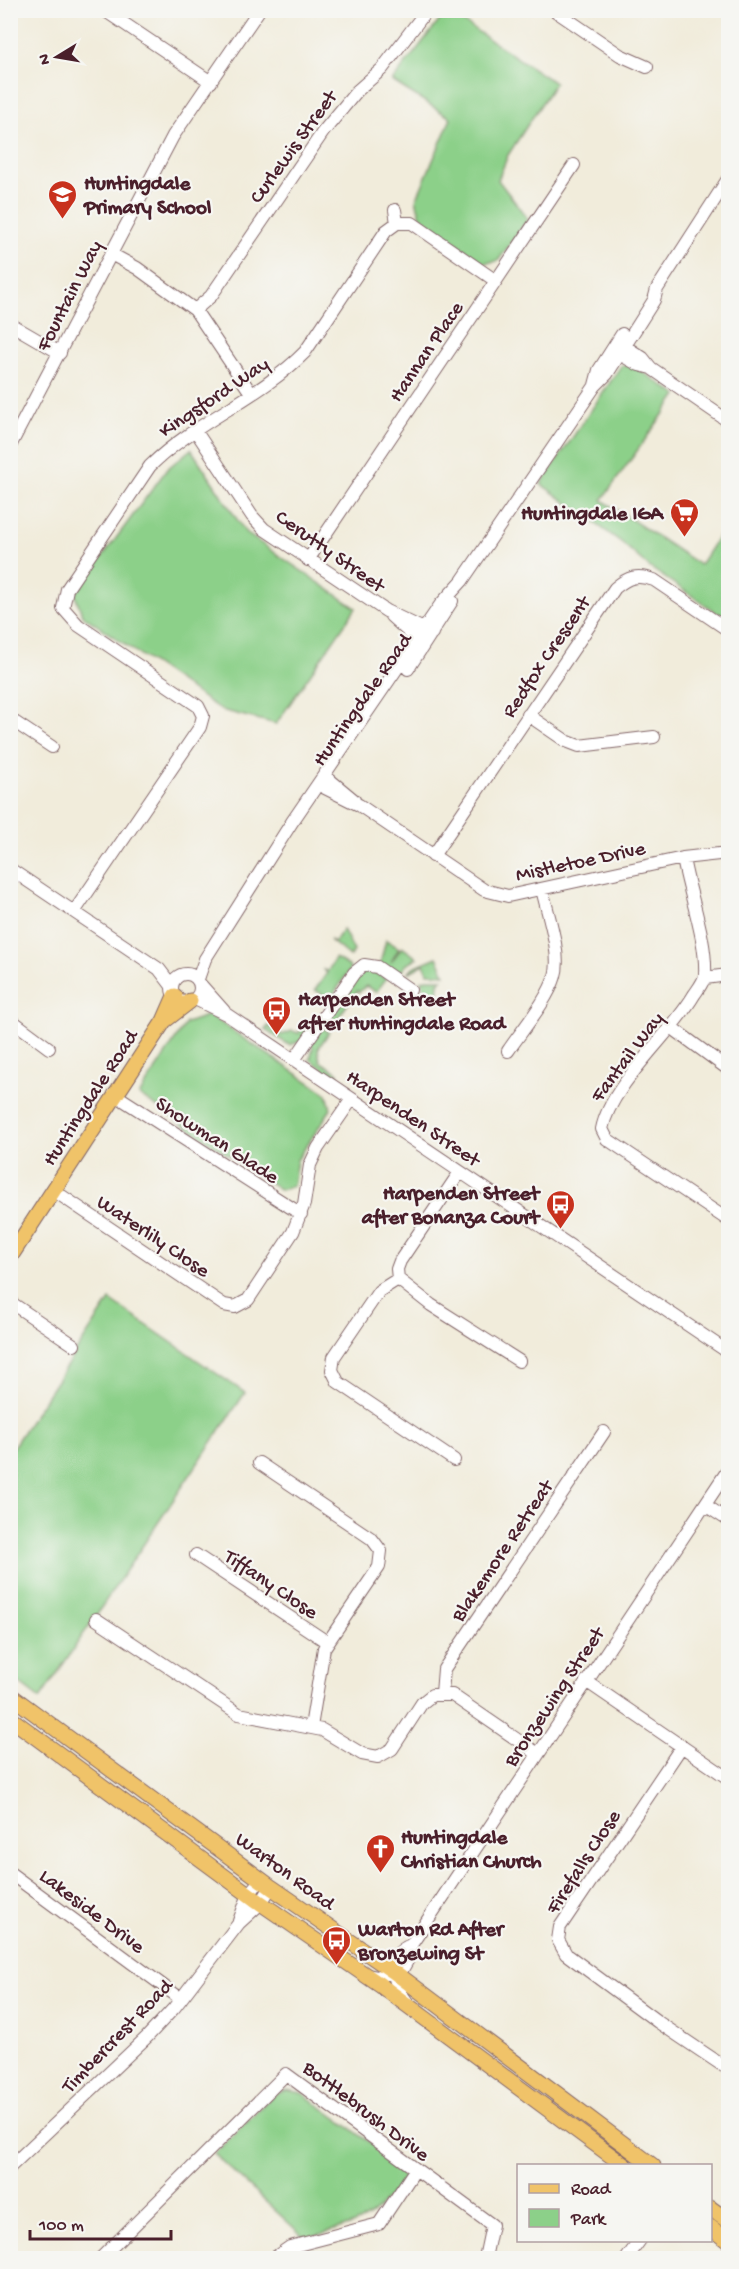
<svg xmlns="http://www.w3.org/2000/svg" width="739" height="2269" font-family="'Gochi Hand',sans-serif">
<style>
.green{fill:#8cd089;stroke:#6b785a;stroke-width:1.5}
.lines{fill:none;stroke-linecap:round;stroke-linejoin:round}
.minor-casing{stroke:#846769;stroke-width:14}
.major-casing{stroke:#846769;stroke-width:17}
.minor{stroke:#fff;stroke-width:12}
.major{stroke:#f0c369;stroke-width:15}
.labels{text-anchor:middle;stroke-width:4.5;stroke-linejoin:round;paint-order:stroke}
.street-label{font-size:21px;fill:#4a1f2b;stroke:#f6f6f2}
.poi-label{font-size:21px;font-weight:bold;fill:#4a1f2b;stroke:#f6f6f2;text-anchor:start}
</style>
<rect width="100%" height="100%" fill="#f6f6f2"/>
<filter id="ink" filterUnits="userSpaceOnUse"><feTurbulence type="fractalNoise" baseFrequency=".0167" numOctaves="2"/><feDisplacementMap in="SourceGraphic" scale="12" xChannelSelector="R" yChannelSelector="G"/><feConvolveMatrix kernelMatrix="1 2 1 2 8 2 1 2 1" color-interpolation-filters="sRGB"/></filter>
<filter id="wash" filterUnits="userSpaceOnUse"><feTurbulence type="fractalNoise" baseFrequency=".008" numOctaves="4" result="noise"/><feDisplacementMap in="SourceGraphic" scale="24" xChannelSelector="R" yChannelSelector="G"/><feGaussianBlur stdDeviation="1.35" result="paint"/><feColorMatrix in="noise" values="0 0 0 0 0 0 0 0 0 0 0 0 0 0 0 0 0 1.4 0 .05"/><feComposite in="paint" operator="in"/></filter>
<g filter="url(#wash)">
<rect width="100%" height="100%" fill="#f1ecdb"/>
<path class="green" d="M 447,11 L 555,83 L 508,155 L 498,180 L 528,219 L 498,261 L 483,263 L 421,217 L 416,200 L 451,118 L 392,81 Z
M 632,365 L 677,395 L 602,500 L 700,565 L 728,521 L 728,620 L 649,567 L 621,542 L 541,484 L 621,366 Z
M 191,449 L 246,533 L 356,608 L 276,724 L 221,710 L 82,615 L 75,594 L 167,469 Z
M 343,929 L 354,951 L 350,957 L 330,940 L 335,942 Z
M 386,940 L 399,948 L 391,962 L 402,947 L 417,958 L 408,963 L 398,975 L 380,964 Z
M 437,957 L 445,974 L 428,973 L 424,964 L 408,973 L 413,967 Z
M 335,958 L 349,966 L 350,970 L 330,999 L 315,990 L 327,973 L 324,970 L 328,971 Z
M 363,971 L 372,971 L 386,979 L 376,992 L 366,986 L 359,992 L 357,991 L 333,1025 L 327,1021 Z
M 426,979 L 442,979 L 439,981 L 438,998 L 424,992 L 422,980 Z
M 209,1015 L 327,1094 L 331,1109 L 297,1160 L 293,1186 L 281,1190 L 139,1095 L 186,1023 Z
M 268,1026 L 282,1035 L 292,1031 L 299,1033 L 303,1026 L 308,1031 L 302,1041 L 289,1045 L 265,1030 Z
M 322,1028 L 329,1032 L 318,1049 L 320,1061 L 338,1073 L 335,1078 L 310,1059 L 313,1047 L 310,1045 Z
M 110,1300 L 245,1393 L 40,1699 L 11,1677 L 11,1450 Z
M 287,2090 L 302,2093 L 401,2165 L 404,2178 C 369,2226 360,2223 305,2238 L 214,2154 L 273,2095 Z"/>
</g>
<g filter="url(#ink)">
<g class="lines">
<defs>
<path id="minor" d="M 104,10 L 211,82
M 554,10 L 620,55 L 647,67
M 395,210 L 397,223
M 111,254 L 137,268 L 195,310 L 251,393
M 195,310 L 211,296 L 323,132 L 357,91 L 382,69 L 427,10
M 10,324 L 60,353
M 618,342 L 643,358 L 651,368 L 728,421
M 614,351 L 639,365 L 651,368
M 595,385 L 599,370 L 622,334
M 195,430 L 252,516 L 264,529 L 386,611 L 432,633
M 10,446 L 173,136 L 259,10
M 308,560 L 574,165
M 391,616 L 422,644
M 408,669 L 452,601
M 528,715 L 566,741 L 579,746 L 654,737
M 10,719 L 52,747
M 325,776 L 354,800
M 319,785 L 359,805 L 484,890 L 508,896 L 683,858 L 728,853
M 433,856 L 615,588 C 628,577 637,574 654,580 L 728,630
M 683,858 C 689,894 707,939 705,975 C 704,982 698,989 694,995 C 671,1035 611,1084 602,1129 L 607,1139 L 728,1220
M 10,869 L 159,969 L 172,986
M 74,912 L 200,727 L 203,716 L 198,706 L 78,625 L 63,608 L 67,589 L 150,466 C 196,421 260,398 305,352 L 386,231 L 397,223 L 412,223 L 496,281
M172 988a14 14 0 1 1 28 0a14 14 0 1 1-28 0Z
M 705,978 L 728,975
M 198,979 L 205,959 L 292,822 L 441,604 L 462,581 L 595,386 L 607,374 L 654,300 L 657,289 L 728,179
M 200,984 L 224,1011
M 195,999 L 226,1014 L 728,1352
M 10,1019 L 49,1048
M 671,1027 L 728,1069
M 508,1051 C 522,1030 548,1000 555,976 C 562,954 547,912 542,889
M 294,1060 L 354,973 L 364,965 L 377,967 L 410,990
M 114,1094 L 301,1214
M 53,1190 L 224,1305 L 235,1307 L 248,1300 L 293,1232 L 304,1204 L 310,1165 L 318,1148 L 352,1099
M 398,1279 L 431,1305 L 519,1361
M 10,1302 L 74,1345
M 454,1460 L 338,1382 L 332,1370 L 334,1357 L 379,1291 L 398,1279 L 397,1269 L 400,1261 L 460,1172
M 259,1463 L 372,1539 L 381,1551 L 379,1567 L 324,1648 L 311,1727
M 705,1505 L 728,1520
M 196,1555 L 327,1642
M 96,1619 L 239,1714 L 322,1730 L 362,1754 L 378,1757 L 392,1749 L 422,1703 L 432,1695 L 452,1695 L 538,1754
M 586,1681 L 728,1778
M 442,1693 L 444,1669 L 604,1432
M 682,1746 L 560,1927 L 558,1940 L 566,1954 L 658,2022 L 728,2069
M 10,1873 L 181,1999
M 239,1921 L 249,1894 L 261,1879
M 366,1975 L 377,1977 L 403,1968 L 411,1954 L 411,1945
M 407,2002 C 393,1984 384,1955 411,1945 L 728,1470
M 10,2167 L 147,2037 L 174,2008 L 239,1923 L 261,1903 L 271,1887
M 101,2258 L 286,2074 L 492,2225 L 485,2258
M 274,2258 L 290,2247 L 379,2224 L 415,2170
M 627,2258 L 640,2240"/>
<path id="major" d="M 164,1021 L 190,1001
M 10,1257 L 164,1021 L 175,996
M 10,1695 L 271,1887 L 393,1971 L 653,2166
M 10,1718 L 255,1899 L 380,1985 L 625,2166
M 710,2208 L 728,2221
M 710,2227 L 728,2241"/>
</defs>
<use href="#minor" class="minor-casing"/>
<use href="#major" class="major-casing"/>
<use href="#minor" class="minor"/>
<use href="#major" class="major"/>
</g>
</g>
<defs>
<symbol id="school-pin" viewBox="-11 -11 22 30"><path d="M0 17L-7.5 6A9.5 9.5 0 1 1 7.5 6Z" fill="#c8321e" stroke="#f6f6f2"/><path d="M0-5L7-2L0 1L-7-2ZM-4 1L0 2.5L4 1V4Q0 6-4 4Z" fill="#fff"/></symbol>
<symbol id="supermarket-pin" viewBox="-11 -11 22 30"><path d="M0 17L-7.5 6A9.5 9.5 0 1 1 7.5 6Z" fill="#c8321e" stroke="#f6f6f2"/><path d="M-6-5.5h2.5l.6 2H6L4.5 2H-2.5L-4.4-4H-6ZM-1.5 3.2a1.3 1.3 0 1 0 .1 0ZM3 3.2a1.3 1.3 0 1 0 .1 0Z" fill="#fff"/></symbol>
<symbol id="bus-pin" viewBox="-11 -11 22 30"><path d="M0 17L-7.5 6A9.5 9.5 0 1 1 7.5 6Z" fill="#c8321e" stroke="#f6f6f2"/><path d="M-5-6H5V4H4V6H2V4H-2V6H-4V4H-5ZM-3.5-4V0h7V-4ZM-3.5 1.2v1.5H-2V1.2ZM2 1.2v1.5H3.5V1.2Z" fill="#fff"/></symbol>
<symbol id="church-pin" viewBox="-11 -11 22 30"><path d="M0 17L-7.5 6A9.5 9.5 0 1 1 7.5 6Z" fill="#c8321e" stroke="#f6f6f2"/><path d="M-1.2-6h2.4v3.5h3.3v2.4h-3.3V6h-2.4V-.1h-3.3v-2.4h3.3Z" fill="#fff"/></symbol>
</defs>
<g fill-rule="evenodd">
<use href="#school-pin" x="46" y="178" width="33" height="45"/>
<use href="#supermarket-pin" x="668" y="496" width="33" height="45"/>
<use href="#bus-pin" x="260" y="994" width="33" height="45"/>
<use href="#bus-pin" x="544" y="1188" width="33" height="45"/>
<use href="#church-pin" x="364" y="1832" width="33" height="45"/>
<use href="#bus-pin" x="320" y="1924" width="33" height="45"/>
</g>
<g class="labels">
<g class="street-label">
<text transform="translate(292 146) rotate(-54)" y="7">Curlewis Street</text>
<text transform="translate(68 295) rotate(-63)" y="7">Fountain Way</text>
<text transform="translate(425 351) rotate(-56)" y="7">Hannan Place</text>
<text transform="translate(213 396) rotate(-34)" y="7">Kingsford Way</text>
<text transform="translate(331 550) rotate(35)" y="7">Cerutty Street</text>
<text transform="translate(545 656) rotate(-56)" y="7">Redfox Crescent</text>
<text transform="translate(361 699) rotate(-55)" y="7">Huntingdale Road</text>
<text transform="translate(580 860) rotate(-12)" y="7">Mistletoe Drive</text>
<text transform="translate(626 1056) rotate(-53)" y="7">Fantail Way</text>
<text transform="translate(89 1097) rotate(-57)" y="7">Huntingdale Road</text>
<text transform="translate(414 1117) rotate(34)" y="7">Harpenden Street</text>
<text transform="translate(218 1139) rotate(33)" y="7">Showman Glade</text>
<text transform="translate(154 1235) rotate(34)" y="7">Waterlily Close</text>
<text transform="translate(501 1550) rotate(-56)" y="7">Blakemore Retreat</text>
<text transform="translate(272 1583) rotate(34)" y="7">Tiffany Close</text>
<text transform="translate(553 1696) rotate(-56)" y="7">Bronzewing Street</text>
<text transform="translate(582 1861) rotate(-57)" y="7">Firefalls Close</text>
<text transform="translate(286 1870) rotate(36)" y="7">Warton Road</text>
<text transform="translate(93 1910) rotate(37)" y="7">Lakeside Drive</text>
<text transform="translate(116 2035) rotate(-46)" y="7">Timbercrest Road</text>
<text transform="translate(367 2110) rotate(37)" y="7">Bottlebrush Drive</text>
</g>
<g class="poi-label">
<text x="84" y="189">Huntingdale<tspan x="84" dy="24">Primary School</tspan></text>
<text x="663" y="519" text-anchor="end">Huntingdale IGA</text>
<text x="298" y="1005">Harpenden Street<tspan x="298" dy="24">after Huntingdale Road</tspan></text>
<text x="539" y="1199" text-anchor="end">Harpenden Street<tspan x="539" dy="24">after Bonanza Court</tspan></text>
<text x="401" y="1843">Huntingdale<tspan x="401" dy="24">Christian Church</tspan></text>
<text x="358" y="1935">Warton Rd After<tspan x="358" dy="24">Bronzewing St</tspan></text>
</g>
</g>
<rect width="739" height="2269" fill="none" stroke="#f6f6f2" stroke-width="36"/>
<rect x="517" y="2164" width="195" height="78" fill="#f6f6f2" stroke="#b1a0a2" stroke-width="1.5"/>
<rect x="529" y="2184" width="30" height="9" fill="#f0c369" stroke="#b1a0a2" stroke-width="1.5"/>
<text x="571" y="2194" font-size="18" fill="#4a1f2b">Road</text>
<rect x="529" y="2209" width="30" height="18" fill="#8cd089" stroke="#b1a0a2" stroke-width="1.5"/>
<text x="571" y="2224" font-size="18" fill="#4a1f2b">Park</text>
<g transform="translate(57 57) rotate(259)" stroke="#f6f6f2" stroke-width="4.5" paint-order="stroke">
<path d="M0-4.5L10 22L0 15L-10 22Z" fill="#4a1f2b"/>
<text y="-9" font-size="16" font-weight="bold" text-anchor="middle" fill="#4a1f2b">N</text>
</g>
<path d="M30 2230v9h141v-9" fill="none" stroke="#4a1f2b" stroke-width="3"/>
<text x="39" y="2230" font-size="18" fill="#4a1f2b" stroke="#f6f6f2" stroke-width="4.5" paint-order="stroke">100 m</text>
</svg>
